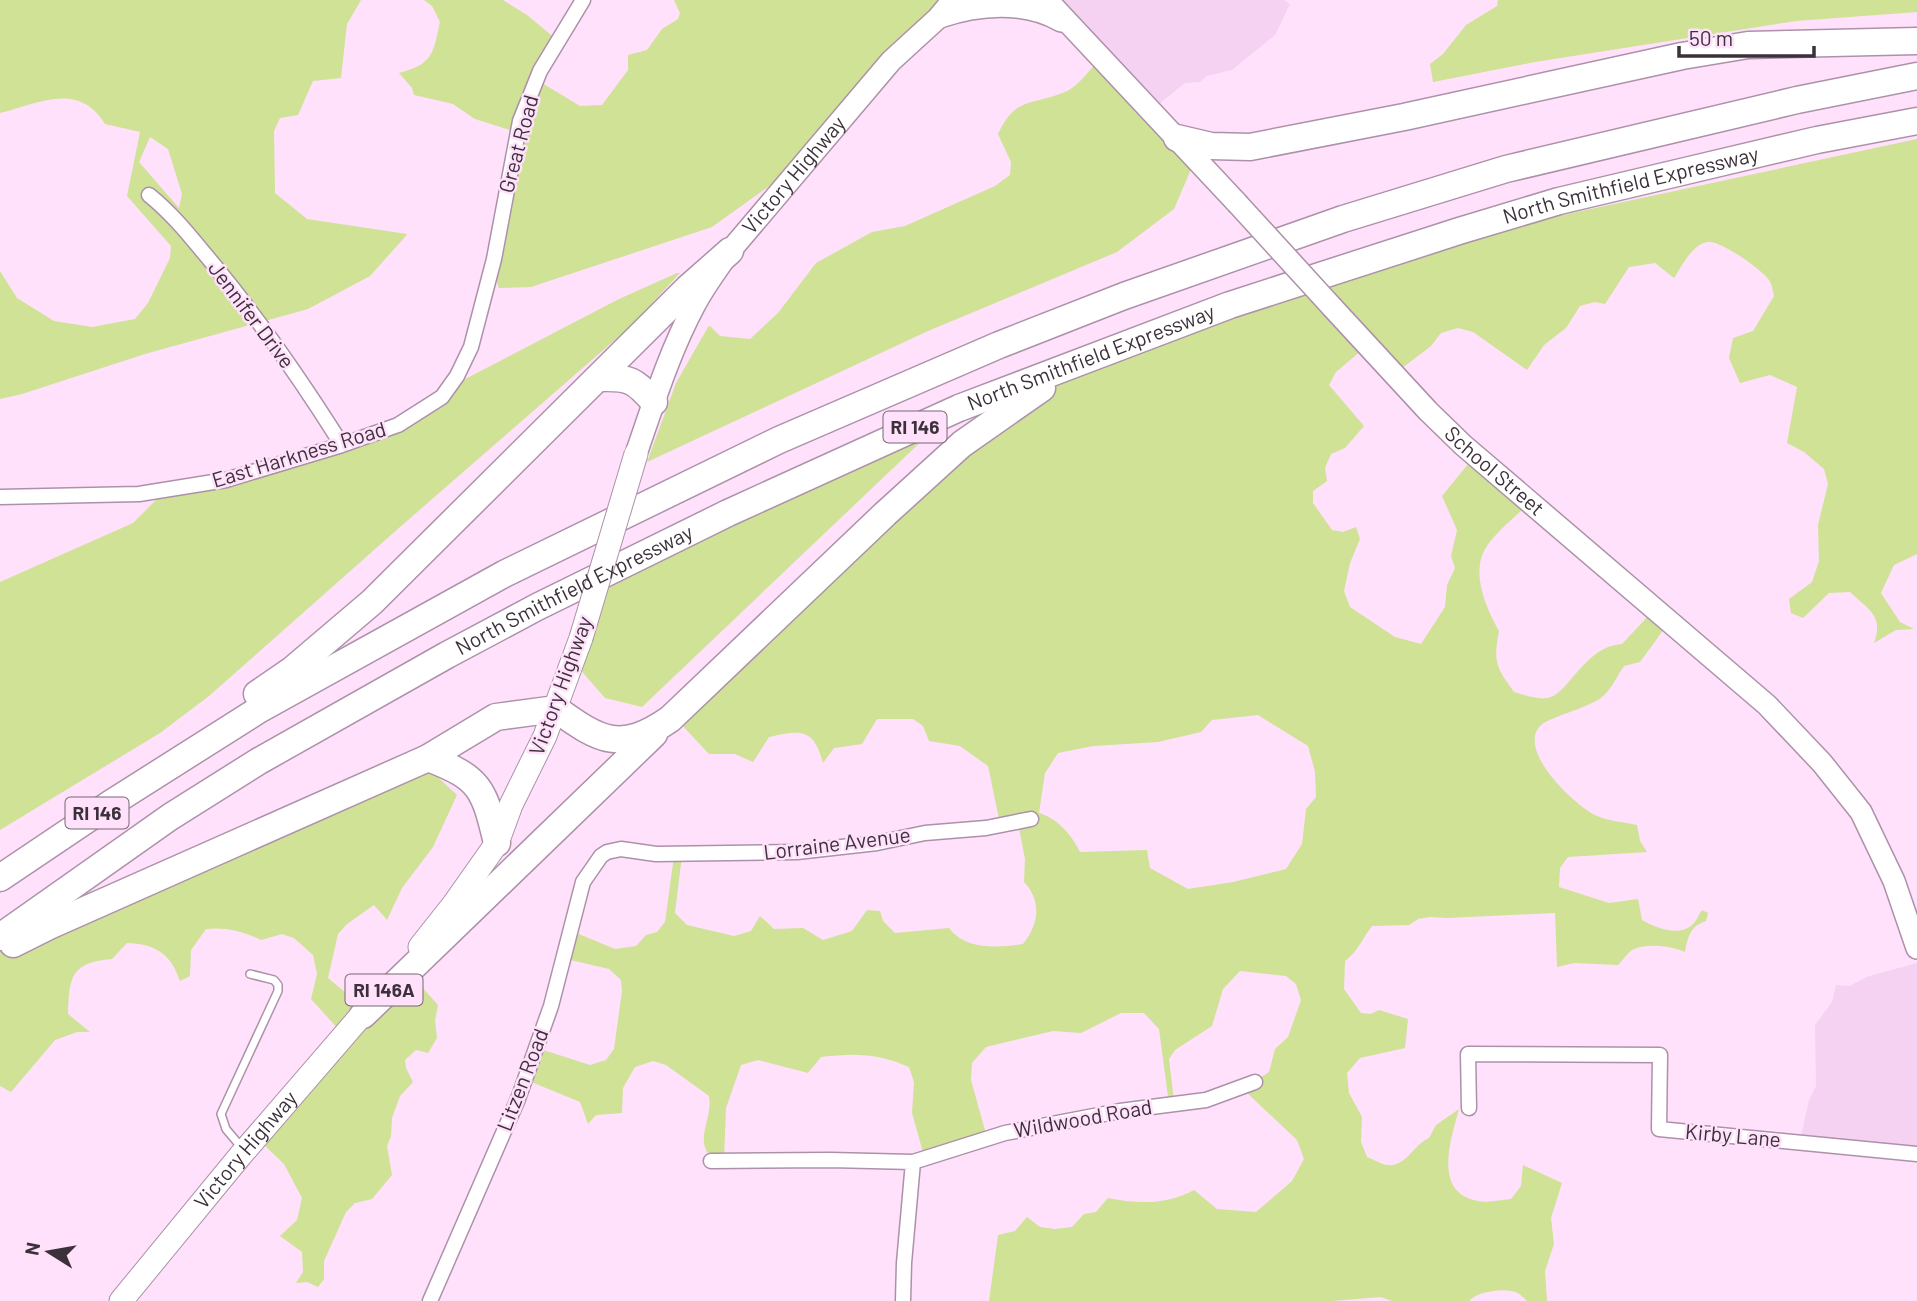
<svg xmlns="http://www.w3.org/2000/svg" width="1917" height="1301" font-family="Barlow,sans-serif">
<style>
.built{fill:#f5d2f2}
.green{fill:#cfe296;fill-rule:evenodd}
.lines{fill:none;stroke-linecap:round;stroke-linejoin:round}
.lane-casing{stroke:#ad91aa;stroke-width:10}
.street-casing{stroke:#ad91aa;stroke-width:17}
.secondary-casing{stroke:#ad91aa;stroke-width:24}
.primary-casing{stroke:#ad91aa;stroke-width:25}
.highway-casing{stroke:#ad91aa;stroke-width:29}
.lane{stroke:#fff;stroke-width:7}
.street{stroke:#fff;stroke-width:14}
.secondary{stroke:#fff;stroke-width:21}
.primary{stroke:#fff;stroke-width:23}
.highway{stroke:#fff;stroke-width:26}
.secondary-bridge-casing{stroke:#ad91aa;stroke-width:24;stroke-linecap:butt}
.primary-bridge-casing{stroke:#ad91aa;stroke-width:25;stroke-linecap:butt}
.secondary-bridge{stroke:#fff;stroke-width:21}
.primary-bridge{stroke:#fff;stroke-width:23}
.labels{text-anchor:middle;stroke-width:5;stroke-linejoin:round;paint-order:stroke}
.shield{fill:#ffe1fb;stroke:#766675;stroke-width:2}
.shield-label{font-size:19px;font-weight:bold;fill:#3c313b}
.street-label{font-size:21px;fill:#3c313b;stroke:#ffe1fb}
</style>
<rect width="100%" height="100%" fill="#ffe1fb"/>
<path class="built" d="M 1045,0 L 1284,0 L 1290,4 L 1275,35 L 1232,70 L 1207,76 L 1200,82 L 1185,83 L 1154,108 Z
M 1917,963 L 1917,1154 L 1800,1140 L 1809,1100 L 1816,1086 L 1815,1025 L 1832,1002 L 1836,985 L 1850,986 L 1866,977 Z"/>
<path class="green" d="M 0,0 L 361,0 L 347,24 L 341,78 L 313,81 L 298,115 L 280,118 L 274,131 L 275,193 L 307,219 L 407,234 L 405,237 L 370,276 L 308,309 L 145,354 L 22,394 L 0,399 L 0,271 L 17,298 L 54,321 L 92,327 L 135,319 L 148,303 L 170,258 L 171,246 L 127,196 L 140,132 L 105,124 C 79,81 39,103 0,113 ZM 150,137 L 168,149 L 182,194 L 179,208 L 139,162 Z
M 424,0 L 503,0 L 527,15 L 556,39 L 537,80 L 580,106 L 602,105 L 628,70 L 628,55 L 647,50 L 662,29 L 678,19 L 680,13 L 674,0 L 951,0 L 810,157 L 712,227 L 531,287 L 499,288 L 491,266 L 513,131 L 475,119 L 453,104 L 414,95 L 412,88 L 399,73 C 433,64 433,54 440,22 L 432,6 Z
M 1498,0 L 1917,0 L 1917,12 L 1796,21 L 1535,62 L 1433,82 L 1430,64 L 1443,54 L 1466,25 L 1497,6 Z
M 1101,58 L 1195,160 L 1174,209 L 1117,252 L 928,331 L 647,462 L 676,383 L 708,327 L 710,326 L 720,336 L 750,339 L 778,313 L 816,263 L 872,232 L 905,226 L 995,186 L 1010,175 L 1011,162 L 998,134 C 1016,96 1031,106 1065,92 C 1078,87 1091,68 1101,58 Z
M 1917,139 L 1917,554 L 1894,565 L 1881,593 L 1900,622 L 1914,629 L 1896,630 L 1874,643 C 1884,616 1869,610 1850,592 L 1829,593 L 1803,618 L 1791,613 L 1789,599 L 1812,582 L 1819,561 L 1818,525 L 1828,484 L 1824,469 L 1804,452 L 1787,443 L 1797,387 L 1770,375 L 1740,383 L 1729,358 L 1733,338 L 1753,331 L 1774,296 C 1773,291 1772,284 1769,280 C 1762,270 1721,240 1708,242 C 1692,244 1682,266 1674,278 L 1655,263 L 1629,267 L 1605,304 L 1595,302 L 1580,306 L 1566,328 L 1544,345 L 1527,370 L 1473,332 L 1458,328 L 1441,333 L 1431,346 L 1393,375 L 1362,350 L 1336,372 L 1329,385 L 1364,426 L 1345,448 L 1331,454 L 1325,468 L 1327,481 L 1313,491 L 1313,503 L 1332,530 L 1343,532 L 1356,527 L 1360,539 L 1350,563 L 1344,591 L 1350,607 L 1395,637 L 1421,644 L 1445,607 L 1447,585 L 1455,568 L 1451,556 L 1457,530 L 1442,496 L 1473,458 L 1527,505 C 1515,517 1493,535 1485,549 C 1471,574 1486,608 1499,631 C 1493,662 1496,667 1514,692 C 1524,695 1537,700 1547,698 C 1568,696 1584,646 1622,644 L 1652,612 L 1667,625 L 1640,662 L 1624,666 C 1617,676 1611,690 1602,697 C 1587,709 1547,717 1539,727 C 1519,752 1573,804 1595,815 C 1607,821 1624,822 1637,825 L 1640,841 L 1647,852 L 1568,857 L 1560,868 L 1559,887 L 1609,903 L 1638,899 L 1642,920 C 1656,928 1678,937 1692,925 C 1696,922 1699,914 1702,910 L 1708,913 L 1706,921 C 1690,926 1688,937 1685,952 C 1672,946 1649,943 1634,949 C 1628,952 1623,960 1618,965 L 1574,963 L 1557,967 L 1555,913 L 1447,918 L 1430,917 L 1418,919 L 1409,925 L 1372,926 C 1362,939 1358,951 1345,961 L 1344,989 L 1361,1013 L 1371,1014 L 1379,1010 L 1408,1019 L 1405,1048 L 1360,1058 L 1347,1073 L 1349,1093 L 1362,1117 L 1361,1142 L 1367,1157 C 1373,1159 1382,1165 1388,1165 C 1406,1167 1413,1145 1429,1138 L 1436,1125 L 1459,1109 C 1451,1139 1432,1193 1478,1201 C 1488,1203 1501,1200 1511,1199 L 1521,1186 L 1523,1165 L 1562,1183 L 1551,1218 L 1554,1244 L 1545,1271 L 1547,1301 L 1527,1301 C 1524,1298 1521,1295 1518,1293 C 1506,1287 1477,1291 1469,1301 L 1392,1301 L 1381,1297 L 1332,1301 L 989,1301 L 998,1235 L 1015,1231 L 1027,1217 L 1040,1227 L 1055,1229 L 1072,1227 L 1084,1214 L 1096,1212 L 1108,1198 C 1138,1204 1167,1205 1194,1190 L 1217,1209 L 1256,1212 L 1292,1181 L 1304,1159 L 1297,1140 L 1245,1091 L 1246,1087 L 1269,1072 L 1275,1049 L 1288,1037 L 1301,1000 L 1296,984 L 1286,976 L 1240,971 L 1223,989 L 1212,1026 L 1175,1050 L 1169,1059 L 1174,1101 L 1169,1104 L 1159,1029 L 1144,1013 L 1121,1013 L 1081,1033 L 1053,1031 L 986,1047 L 972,1063 L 971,1080 L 986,1134 L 924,1156 L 912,1113 L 914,1082 L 909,1067 C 878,1053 854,1053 821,1057 L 808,1073 L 758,1060 L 741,1065 L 726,1108 L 724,1158 L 714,1162 C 692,1137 713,1124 709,1096 L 666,1065 L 653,1061 L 635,1067 L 623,1088 L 622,1113 L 596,1115 L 588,1124 L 580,1102 L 524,1079 L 534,1047 L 590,1065 L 606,1060 L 614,1049 L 622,991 L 621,980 L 609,969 L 562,958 L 569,930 L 615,949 L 636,946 L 646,935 L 657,932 L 665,922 L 674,856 L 682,855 L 675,913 L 687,925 L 734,936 L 751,931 L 760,916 L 774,929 L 803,928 L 823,940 L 852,931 L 867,910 L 880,911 L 883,921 L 895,933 L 949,928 C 965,950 999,948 1023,944 C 1039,924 1042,901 1024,882 L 1025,859 L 1018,823 L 999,819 L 988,766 L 960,746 L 929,741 L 923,726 L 913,719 L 877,719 L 862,744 L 834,748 L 823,763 C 814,729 802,729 769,737 L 753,762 L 735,754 L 709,754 L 680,723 L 931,478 L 1040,391 L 1107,351 L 1493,230 ZM 1258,715 L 1308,746 L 1315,772 L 1316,797 L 1306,809 L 1302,844 L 1286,869 L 1233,882 L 1188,889 L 1150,868 L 1147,850 L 1080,852 C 1072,835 1057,818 1039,813 L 1045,773 L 1058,753 L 1093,746 L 1158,742 L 1201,732 L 1212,720 Z
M 677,273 L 680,273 L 632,325 L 400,527 L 209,696 L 160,733 L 0,830 L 0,582 L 133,523 L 165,491 L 399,423 L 446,389 L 619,299 Z
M 929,434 L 642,707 L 605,698 L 577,666 L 605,578 Z
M 431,771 L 457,795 L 433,847 L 402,888 L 387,920 L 374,905 L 347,924 L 338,934 L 328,978 L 363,1007 L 410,974 L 438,1005 L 435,1021 L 437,1038 L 428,1053 L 416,1050 L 405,1060 L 406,1068 L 413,1082 L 400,1096 L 392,1118 L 391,1136 L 387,1146 L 392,1175 L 372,1199 L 355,1203 L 346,1212 L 324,1261 L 324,1279 L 318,1287 L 307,1282 L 296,1283 L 303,1272 L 302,1252 L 280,1236 L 297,1220 L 302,1198 L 284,1164 L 256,1137 L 340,1031 L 311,999 L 317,974 L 313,955 L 294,938 L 282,934 L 261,940 C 243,931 225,927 206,929 L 191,950 L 190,976 L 180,981 C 171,954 156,944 127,943 L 112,959 C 71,962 69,977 68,1014 L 90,1032 L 77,1032 L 55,1040 L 11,1092 L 0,1086 L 0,949 Z"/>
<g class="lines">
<defs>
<path id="lane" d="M 242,1148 L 226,1129 L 221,1114 L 278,991 L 278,985 L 274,980 L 250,974"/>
<path id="street" d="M 149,195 C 174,215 193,240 214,265 C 261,322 303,383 342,445
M 0,497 L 139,494 L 226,480 L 342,445 L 398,425 L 442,397 L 457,376 L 471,347 L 494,259 L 520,121 L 540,71 L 583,0
M 1469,1108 L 1468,1054 L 1660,1055 L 1659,1129 L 1917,1154
M 711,1161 L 830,1160 L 913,1162 L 1005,1133 L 1120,1111 L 1206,1100 L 1255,1082
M 430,1301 L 518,1099 L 551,1006 L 583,882 L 601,856 L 607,852 L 621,849 L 656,854 L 797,852 L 877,843 L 925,833 L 986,828 L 1031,819
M 903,1301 L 904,1263 L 913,1162"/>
<g id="secondary">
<path d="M 1047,0 L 1237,203"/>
<path d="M 940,17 C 978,4 1025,0 1061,21"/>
<path id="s1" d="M 1332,307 L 1428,411 L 1463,445 L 1767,705 L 1822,763 L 1861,812 L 1894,881 L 1917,948"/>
<path id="s2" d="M 636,454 C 653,405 669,353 694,306 C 704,287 717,269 730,251 L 891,61 L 938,18 L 953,0"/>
</g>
<g id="primary">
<path d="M 420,947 L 454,904 L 497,843 L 511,805 L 545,736 L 581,638"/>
<path id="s3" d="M 121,1301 L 240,1156 L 373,1002"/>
</g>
<g id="highway">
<path d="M 1177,138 L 1211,146 L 1250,147 L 1404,117 L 1682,56 L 1748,45 L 1917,41"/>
<path d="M 600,378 C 629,377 635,380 654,402"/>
<path d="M 257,694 L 292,670 L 372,602 L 688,288 L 730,251"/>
<path d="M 428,758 C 481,778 484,789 497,843"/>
<path d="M 0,878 L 110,804 L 260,709 L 504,574 L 779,440 L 999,345 L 1124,296 L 1343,219 L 1506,169 L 1797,100 L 1917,76"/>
<path id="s4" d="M 0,937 L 170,817 L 259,761 L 447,655 L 537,607 L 728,513 L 959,408 L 1230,305 L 1459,231 L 1559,201 L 1694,169 L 1817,140 L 1917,121"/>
<path d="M 13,944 L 49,926 L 428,758 L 496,717 L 556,709 C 600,741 621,753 670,719 L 885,514 L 962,444 L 1042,388"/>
<path d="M 363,1015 L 654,734"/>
</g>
</defs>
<use href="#lane" class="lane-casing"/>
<use href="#street" class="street-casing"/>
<use href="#secondary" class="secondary-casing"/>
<use href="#primary" class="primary-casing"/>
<use href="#highway" class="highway-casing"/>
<use href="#lane" class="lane"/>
<use href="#street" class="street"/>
<use href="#secondary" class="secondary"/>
<use href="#primary" class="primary"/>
<use href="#highway" class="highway"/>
<defs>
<path id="secondary-bridge" d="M 1237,203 L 1332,307"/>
<path id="primary-bridge" d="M 581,638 L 636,454"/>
</defs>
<use href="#secondary-bridge" class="secondary-bridge-casing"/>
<use href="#primary-bridge" class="primary-bridge-casing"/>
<use href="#secondary-bridge" class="secondary-bridge"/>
<use href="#primary-bridge" class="primary-bridge"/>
</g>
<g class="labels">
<g class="shield">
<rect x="883.5" y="411.5" width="63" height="31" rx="5"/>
<rect x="65.5" y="797.5" width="63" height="31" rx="5"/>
<rect x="345.5" y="974.5" width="77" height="31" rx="5"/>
</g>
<g class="shield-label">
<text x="915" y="434">RI 146</text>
<text x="97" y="820">RI 146</text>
<text x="384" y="997">RI 146A</text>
</g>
<g class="street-label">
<text transform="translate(519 144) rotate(-75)" y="7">Great Road</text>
<text dy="7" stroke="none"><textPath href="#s2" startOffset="324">Victory Highway</textPath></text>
<text dy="7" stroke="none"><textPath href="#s4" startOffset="1806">North Smithfield Expressway</textPath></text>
<text transform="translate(251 315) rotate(53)" y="7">Jennifer Drive</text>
<text dy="7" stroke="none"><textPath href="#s4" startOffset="1239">North Smithfield Expressway</textPath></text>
<text transform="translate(299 455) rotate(-17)" y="7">East Harkness Road</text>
<text dy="7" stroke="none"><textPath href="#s1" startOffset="231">School Street</textPath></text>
<text dy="7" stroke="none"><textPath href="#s4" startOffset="672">North Smithfield Expressway</textPath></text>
<text transform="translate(561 686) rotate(-70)" y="7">Victory Highway</text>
<text transform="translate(837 844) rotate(-7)" y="7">Lorraine Avenue</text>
<text transform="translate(523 1080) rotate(-69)" y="7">Litzen Road</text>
<text transform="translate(1083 1119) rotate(-10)" y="7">Wildwood Road</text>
<text transform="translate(1733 1136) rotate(5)" y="7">Kirby Lane</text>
<text dy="7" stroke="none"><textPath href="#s3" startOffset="196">Victory Highway</textPath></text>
</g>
</g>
<g transform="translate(49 1252) rotate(281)" stroke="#ffe1fb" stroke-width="5" paint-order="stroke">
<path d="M0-5L12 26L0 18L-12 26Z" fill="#3c313b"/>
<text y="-10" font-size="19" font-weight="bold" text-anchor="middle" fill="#3c313b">N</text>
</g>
<path d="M1679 46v10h135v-10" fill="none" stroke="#3c313b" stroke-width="3.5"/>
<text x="1689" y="46" font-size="21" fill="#3c313b" stroke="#ffe1fb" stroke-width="5" paint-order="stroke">50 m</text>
</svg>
